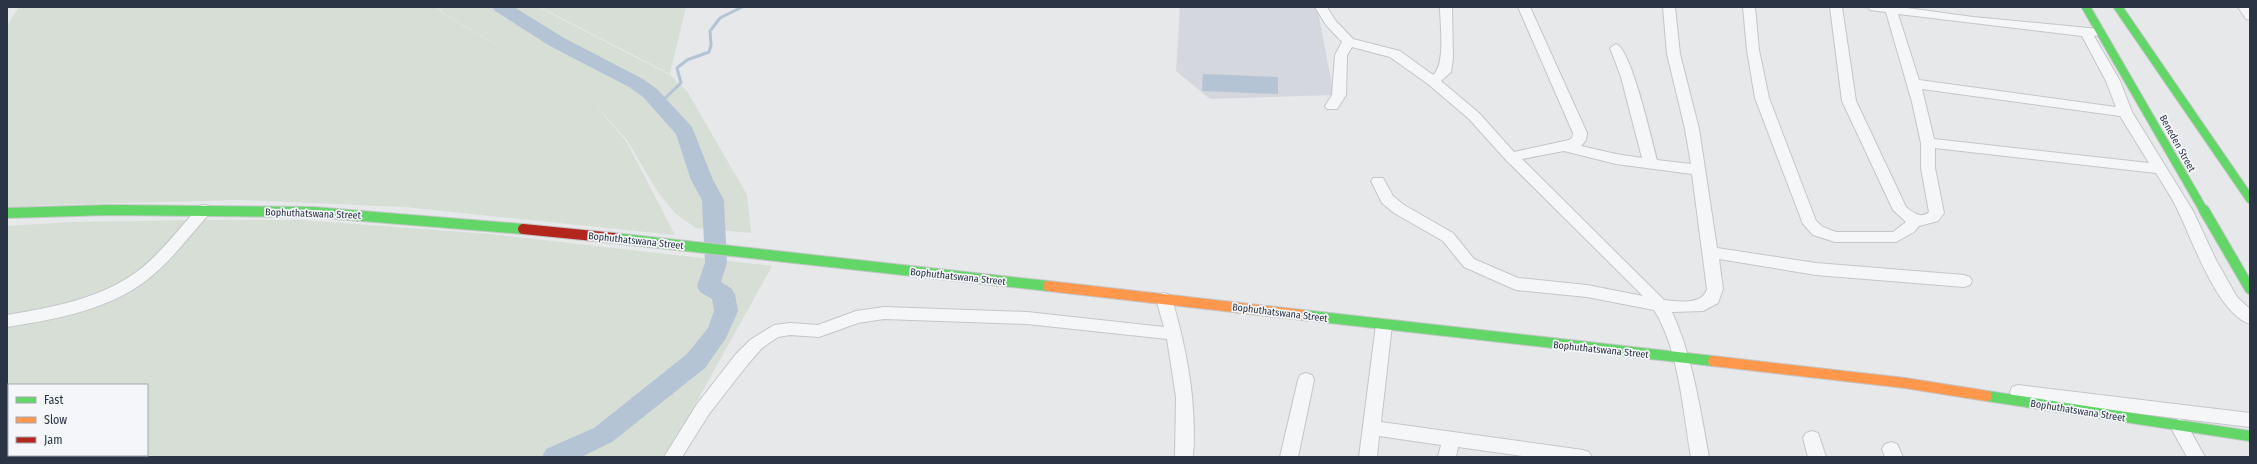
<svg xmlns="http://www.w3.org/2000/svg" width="2257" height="464" font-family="'Fira Sans Condensed',sans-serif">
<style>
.built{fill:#d4d7dd}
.green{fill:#d6ded6;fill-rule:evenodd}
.water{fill:#b4c4d5}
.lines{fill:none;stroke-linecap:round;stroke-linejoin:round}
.stream{stroke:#b4c4d5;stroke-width:3}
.river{fill:#b4c4d5;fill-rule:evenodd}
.street-casing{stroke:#c4c6c8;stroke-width:2}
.fast-far1-casing{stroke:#c4c6c8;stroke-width:10}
.fast-casing{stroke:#c4c6c8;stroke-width:12}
.slow-casing{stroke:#c4c6c8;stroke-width:12}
.jam-casing{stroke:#c4c6c8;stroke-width:12}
.street{fill:#f5f6f7;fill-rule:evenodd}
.fast-far1{stroke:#63d668;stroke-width:8}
.fast{stroke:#63d668;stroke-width:10}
.slow{stroke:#ff974d;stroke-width:10}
.jam{stroke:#b3261e;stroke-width:10}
.labels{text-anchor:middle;stroke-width:3.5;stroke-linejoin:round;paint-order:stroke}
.street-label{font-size:10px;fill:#2b3445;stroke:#f4f6f9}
</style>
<rect width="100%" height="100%" fill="#e6e8ea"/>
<path class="built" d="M 1180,7 L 1317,7 L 1334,95 L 1210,99 L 1176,71 Z"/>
<path class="green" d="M 19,7 L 437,7 L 445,15 L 562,83 L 446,15 L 438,7 L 538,7 L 670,75 L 687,91 L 747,195 L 751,233 L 696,228 L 676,214 L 659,194 L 627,140 L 589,98 L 626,141 L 675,235 L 405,207 L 240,200 L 45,205 L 7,208 L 7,26 Z
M 540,7 L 686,7 L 670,74 Z
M 193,220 L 301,220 L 490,234 L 772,266 L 666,457 L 7,457 L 7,226 L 72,222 ZM 9,385 L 147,385 L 147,455 L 9,455 Z"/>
<path class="water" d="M 1203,74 L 1278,77 L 1278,94 L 1202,91 Z"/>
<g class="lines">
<path class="stream" d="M 660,103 L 681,83 L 677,68 L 687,60 L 709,52 L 711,45 L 710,31 L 720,18 L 742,7"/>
<path class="river" d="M 492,7 L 514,7 L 564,38 L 643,79 L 657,89 L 692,127 L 713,180 L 724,200 L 727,263 L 721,282 L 731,288 L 735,294 L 738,311 L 726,338 L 705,368 L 612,442 L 581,457 L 542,457 L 546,449 L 594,428 L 687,354 L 708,328 L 714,311 L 712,299 L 700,292 L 697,286 L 705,263 L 702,200 L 691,180 L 676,134 L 643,97 L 629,87 L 550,46 L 495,11 Z"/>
<defs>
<path id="street" d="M 1315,7 L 1327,7 L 1335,20 L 1353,39 L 1400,51 L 1433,75 C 1446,64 1440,24 1440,7 L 1452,7 L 1453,58 L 1451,72 L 1441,81 L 1479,113 L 1514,152 L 1569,140 L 1572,138 L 1573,133 L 1518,7 L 1530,7 L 1587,133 L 1586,140 L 1581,146 L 1616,154 L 1642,158 L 1621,77 L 1610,48 L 1616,44 C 1631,48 1652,141 1657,160 L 1691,164 L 1685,129 L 1667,54 L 1663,7 L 1675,7 L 1680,54 L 1699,129 L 1717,248 L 1816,263 L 1964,275 L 1970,277 L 1972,281 L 1970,285 L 1964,287 L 1816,275 L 1719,259 L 1723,289 L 1718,303 L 1703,311 L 1672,312 C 1693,358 1700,408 1709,457 L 1691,457 C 1683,412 1679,349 1654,310 L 1587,297 L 1516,290 L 1464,267 L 1443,241 L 1394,213 L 1382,203 L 1371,181 L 1373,178 L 1383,178 L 1393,196 L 1404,205 L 1453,233 L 1474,259 L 1518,278 L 1587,285 L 1643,296 L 1506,160 L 1469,119 L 1428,84 L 1390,57 L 1352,47 L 1347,55 L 1346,95 L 1337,109 L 1327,109 L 1325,106 L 1332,95 L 1335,55 L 1342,42 L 1326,25 ZM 1564,151 L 1616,164 L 1692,174 L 1707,289 C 1702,306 1678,301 1664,300 L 1522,159 Z
M 1743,7 L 1755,7 L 1759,50 L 1769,98 L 1816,221 L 1823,227 L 1836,232 L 1893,232 L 1906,222 L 1893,210 L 1842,101 L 1830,7 L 1842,7 L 1856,101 L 1906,207 C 1914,213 1921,219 1929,212 L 1921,168 L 1921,143 L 1912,102 L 1886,12 L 1870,10 L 1868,7 L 1900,7 L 1973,17 L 2099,29 L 2101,32 L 2099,35 L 2094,36 L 2120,81 L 2132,112 L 2193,211 L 2216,260 L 2237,297 L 2250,309 L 2250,324 C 2218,314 2193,242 2179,213 C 2173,199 2164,186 2156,173 L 1935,148 L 1935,168 L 1944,213 L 1938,221 L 1919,226 L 1914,232 L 1896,242 L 1835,242 L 1813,235 L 1803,224 L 1755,98 L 1747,50 ZM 1898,14 L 2082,36 L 2106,81 L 2116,107 L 1919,80 ZM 1922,89 L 2120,116 L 2149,163 L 1934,139 Z
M 2238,7 L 2250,7 L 2250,20 L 2246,19 Z
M 204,205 L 209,206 L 211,210 L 209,214 C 191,234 175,256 154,274 C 115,309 57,319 7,327 L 7,315 C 54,307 105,298 143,267 C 164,249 181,227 199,206 Z
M 1164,293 L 1170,295 L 1172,299 C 1187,351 1197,402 1193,457 L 1175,457 L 1176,397 L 1167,339 L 1027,324 L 884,319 L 858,323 L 819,337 L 790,335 L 778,337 L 762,348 L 748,364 L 709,414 L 682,457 L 664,457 L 697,404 L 736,354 L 750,340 L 774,325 L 790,323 L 818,325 L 856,311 L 884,307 L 1027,312 L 1164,327 L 1156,299 L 1158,295 Z
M 1384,319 L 1390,321 L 1392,325 L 1381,422 L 1583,450 L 1589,452 L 1592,457 L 1530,457 L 1458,447 L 1456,457 L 1438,457 L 1441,445 L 1379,436 L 1377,457 L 1359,457 L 1376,325 L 1378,321 Z
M 1306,373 L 1312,375 L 1314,380 L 1298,457 L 1280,457 L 1298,380 L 1300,375 Z
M 2018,385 L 2250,413 L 2250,427 L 2018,399 L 2012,397 L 2010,392 L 2012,387 Z
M 2179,419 L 2185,421 L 2205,457 L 2187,457 L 2170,426 L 2173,421 Z
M 1812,431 L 1818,433 L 1826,457 L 1808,457 L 1803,438 L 1806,433 Z
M 1891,442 L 1897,444 L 1903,457 L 1885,457 L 1882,449 L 1885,444 Z"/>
<path id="fast-far1" d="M 2086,7 L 2204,211
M 2118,7 L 2250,199
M 90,211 L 166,211"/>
<path id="fast" d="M 2204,210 L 2250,289
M 7,213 L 109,210 L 313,212 L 523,229
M 614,238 L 1048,286
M 1303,315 L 1713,361
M 1987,396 L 2250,436"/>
<path id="slow" d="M 1048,286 L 1303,315
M 1713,361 L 1905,383 L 1987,396"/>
<path id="jam" d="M 523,229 L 614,238"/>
</defs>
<use href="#street" class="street-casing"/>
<use href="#fast-far1" class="fast-far1-casing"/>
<use href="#fast" class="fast-casing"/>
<use href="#slow" class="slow-casing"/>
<use href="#jam" class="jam-casing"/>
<use href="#street" class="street"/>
<use href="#fast-far1" class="fast-far1"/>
<use href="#fast" class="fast"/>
<use href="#slow" class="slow"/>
<use href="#jam" class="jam"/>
</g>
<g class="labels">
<g class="street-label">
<text transform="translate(2178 143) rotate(61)" y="4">Beneden Street</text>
<text transform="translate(313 213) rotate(2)" y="4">Bophuthatswana Street</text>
<text transform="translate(636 240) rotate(6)" y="4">Bophuthatswana Street</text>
<text transform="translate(958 276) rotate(6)" y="4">Bophuthatswana Street</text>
<text transform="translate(1280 312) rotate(7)" y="4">Bophuthatswana Street</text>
<text transform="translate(1601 349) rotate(6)" y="4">Bophuthatswana Street</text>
<text transform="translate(2078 410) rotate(9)" y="4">Bophuthatswana Street</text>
</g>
</g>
<rect width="2257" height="464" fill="none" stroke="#2b3445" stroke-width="16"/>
<rect x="8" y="384" width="140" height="72" fill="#f4f6f9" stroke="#a4a8b1"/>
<rect x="16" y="397" width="20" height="6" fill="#63d668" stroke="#a4a8b1"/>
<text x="44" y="404" font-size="12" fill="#2b3445">Fast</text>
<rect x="16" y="417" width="20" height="6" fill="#ff974d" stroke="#a4a8b1"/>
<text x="44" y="424" font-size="12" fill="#2b3445">Slow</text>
<rect x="16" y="437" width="20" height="6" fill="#b3261e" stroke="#a4a8b1"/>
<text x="44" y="444" font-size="12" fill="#2b3445">Jam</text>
</svg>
